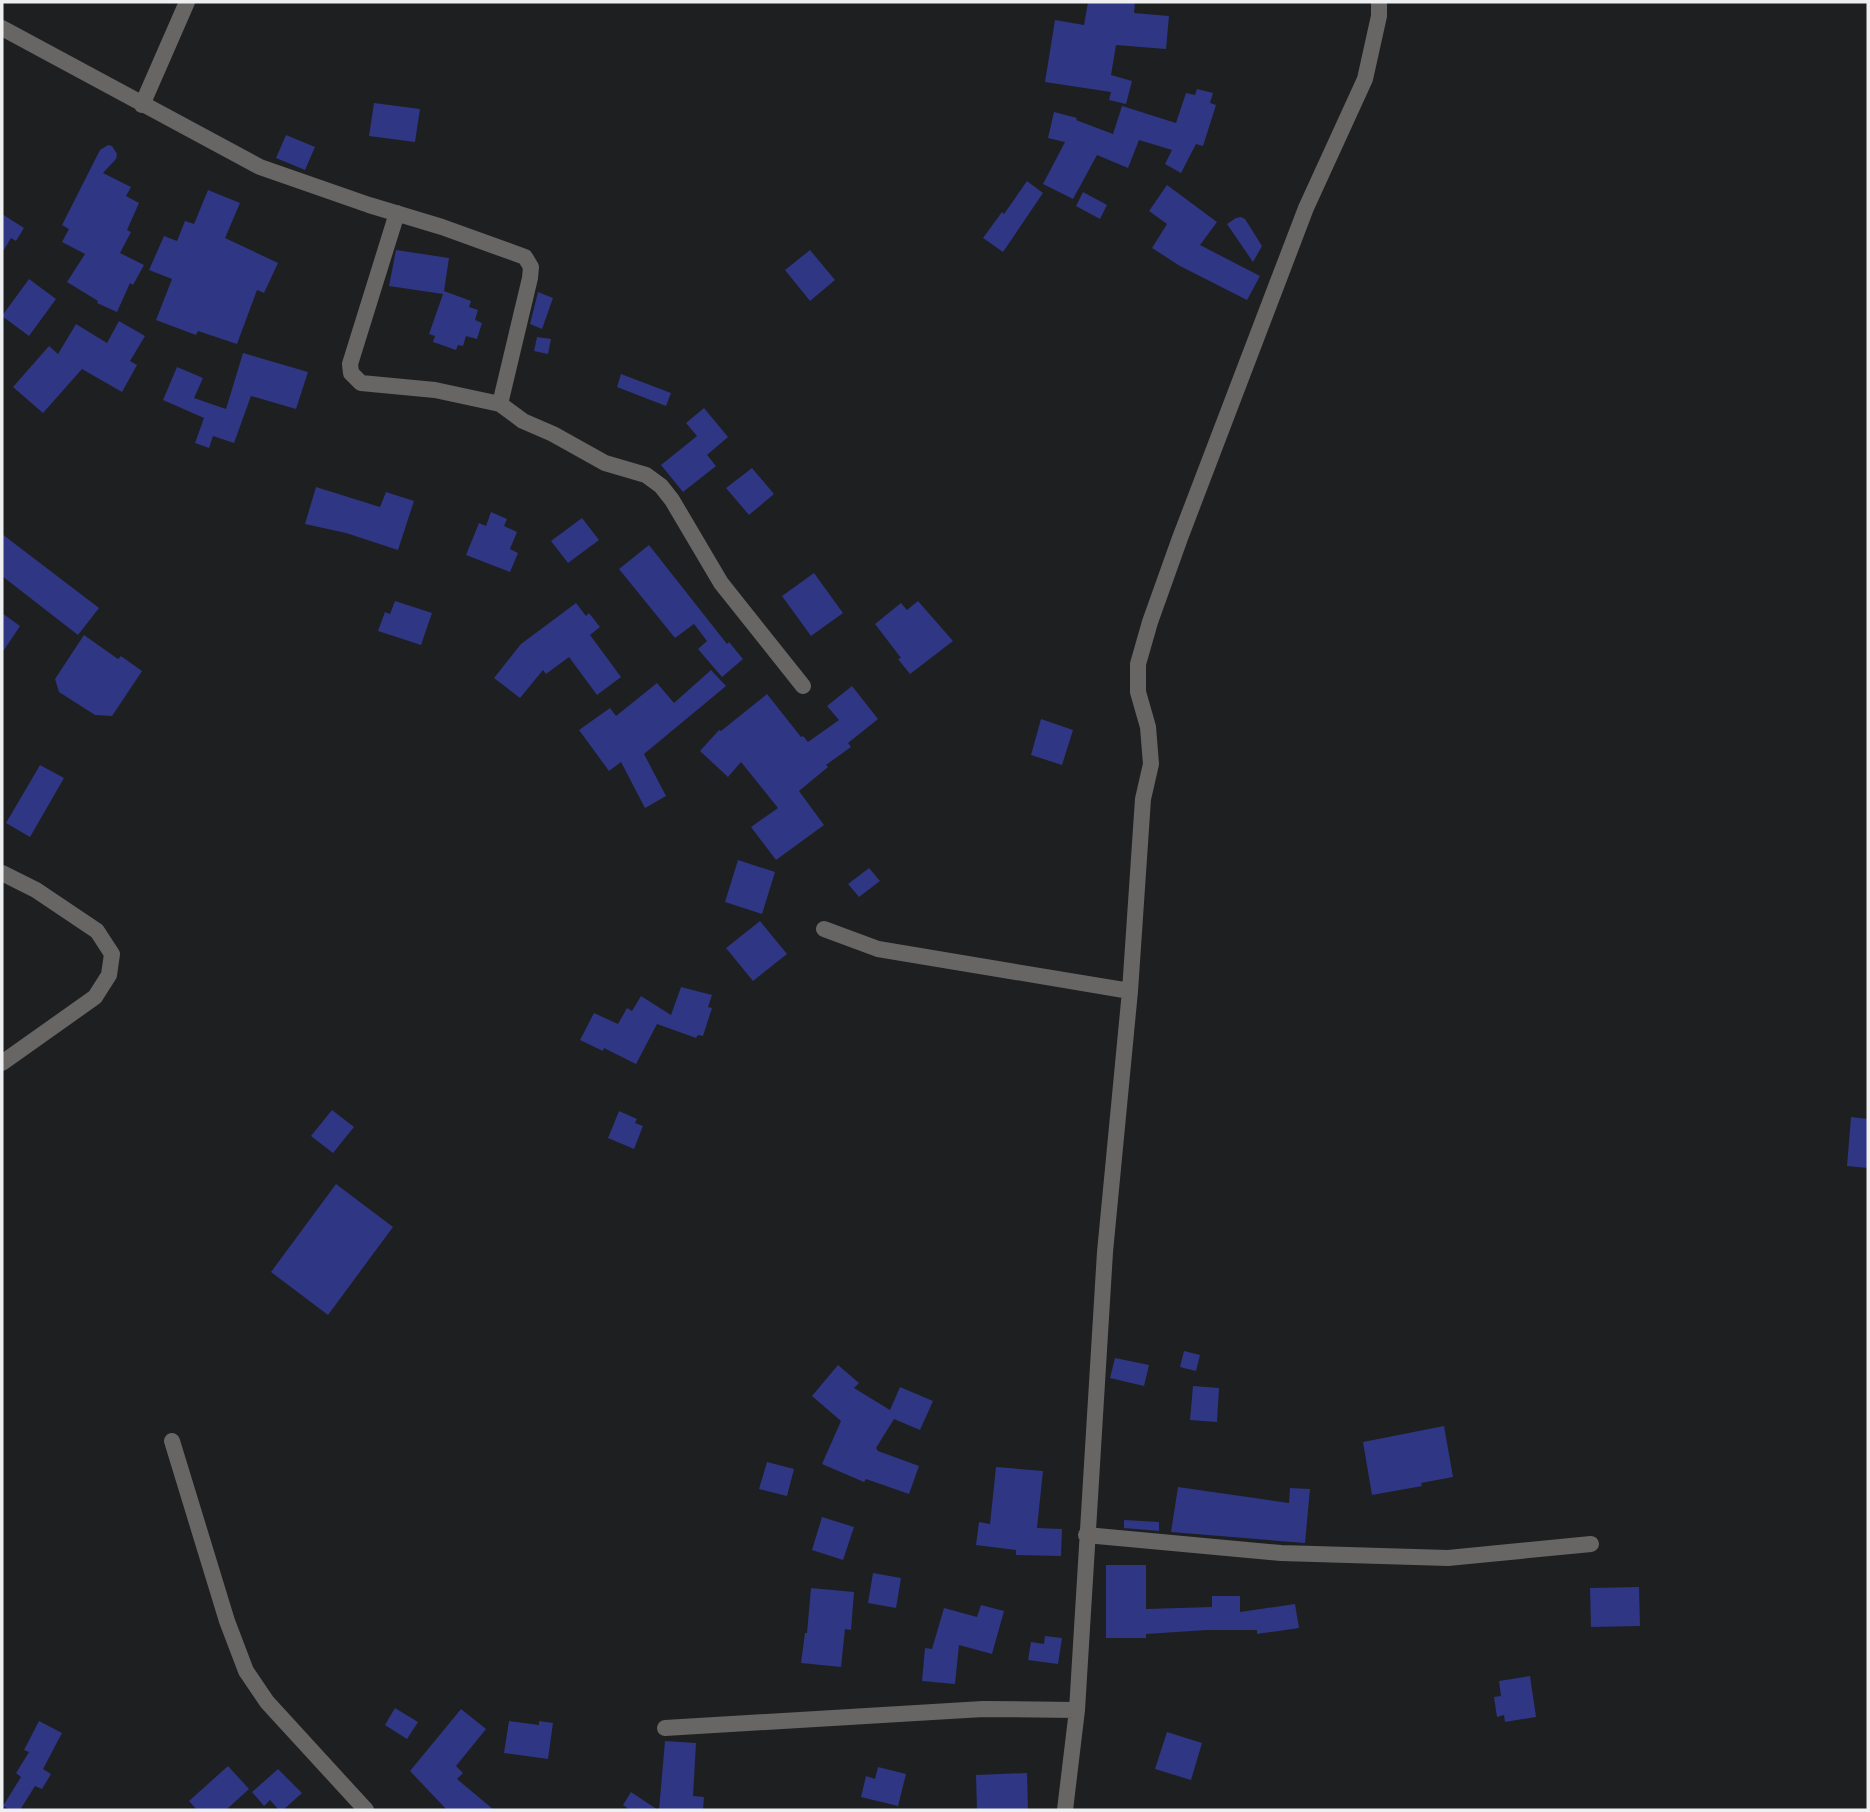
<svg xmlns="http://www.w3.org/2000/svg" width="1870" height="1812" font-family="Overpass,sans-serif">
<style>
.building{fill:#2f3684}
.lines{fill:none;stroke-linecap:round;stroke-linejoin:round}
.minor{stroke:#676665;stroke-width:16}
</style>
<rect width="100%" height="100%" fill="#1e1f21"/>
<path class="building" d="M 1088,2 L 1135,2 L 1134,13 L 1169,16 L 1166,49 L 1116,45 L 1111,75 L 1132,81 L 1126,104 L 1109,100 L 1111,92 L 1045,82 L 1055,20 L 1084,25 Z
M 1197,89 L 1213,93 L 1210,103 L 1216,105 L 1203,146 L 1196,144 L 1181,173 L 1165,164 L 1172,150 L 1139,140 L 1128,168 L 1097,155 L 1073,199 L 1043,184 L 1065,142 L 1048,138 L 1054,112 L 1077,118 L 1076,120 L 1113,134 L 1122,106 L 1176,123 L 1186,93 L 1195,95 Z
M 374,103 L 420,109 L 415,142 L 369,136 Z
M 286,135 L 315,147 L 305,170 L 276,158 Z
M 108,145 L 112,146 L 117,154 L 116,159 L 103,173 L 131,187 L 126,196 L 139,203 L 127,230 L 131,232 L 120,253 L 144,265 L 133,285 L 130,283 L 117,312 L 97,303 L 98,301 L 67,282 L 85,254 L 62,242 L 69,229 L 62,225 L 100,150 Z
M 1027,181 L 1043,193 L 1003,252 L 983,238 L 1002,212 L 1004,214 Z
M 1167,185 L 1217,222 L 1200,245 L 1260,276 L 1247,300 L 1180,266 L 1152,248 L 1167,224 L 1149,211 Z
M 208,190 L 240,203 L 225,238 L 278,263 L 264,293 L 257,290 L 237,344 L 198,331 L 196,335 L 156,320 L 172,279 L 149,270 L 164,236 L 177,241 L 185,221 L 194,224 Z
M 1083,192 L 1107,205 L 1100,219 L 1076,206 Z
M 2,214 L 24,228 L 16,241 L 11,238 L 2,253 Z
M 1241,217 L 1245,219 L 1262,246 L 1253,262 L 1227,224 L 1236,218 Z
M 396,250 L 449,258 L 444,291 L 471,301 L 469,307 L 478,310 L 475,320 L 482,323 L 477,339 L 466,336 L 463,346 L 458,345 L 456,350 L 433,342 L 435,336 L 429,334 L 443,294 L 389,286 Z
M 810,250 L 835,280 L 810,301 L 785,270 Z
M 29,279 L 56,299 L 29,336 L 2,316 Z
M 538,292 L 553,298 L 542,329 L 530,324 Z
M 119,321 L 145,336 L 130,361 L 137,365 L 122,392 L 82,369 L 43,413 L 13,387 L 49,346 L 58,354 L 76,324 L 107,343 Z
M 537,337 L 551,339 L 548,354 L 534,351 Z
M 243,353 L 308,372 L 296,409 L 251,396 L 234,443 L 213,436 L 209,448 L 195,443 L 204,418 L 163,400 L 177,367 L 203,378 L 194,398 L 226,409 Z
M 621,374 L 671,393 L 666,406 L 617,387 Z
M 704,408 L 728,437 L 707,455 L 716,466 L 683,492 L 661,465 L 697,436 L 686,423 Z
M 752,468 L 774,494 L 749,515 L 726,488 Z
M 316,487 L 380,507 L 386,492 L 414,501 L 398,550 L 346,533 L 305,524 Z
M 491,512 L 507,519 L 504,526 L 517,532 L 510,549 L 518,553 L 510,572 L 466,555 L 479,523 L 486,526 Z
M 582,518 L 599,540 L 568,563 L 551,541 Z
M 2,534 L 99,608 L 78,635 L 2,576 Z
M 649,545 L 727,644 L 729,642 L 743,659 L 722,677 L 698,649 L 707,641 L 694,624 L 675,638 L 619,569 Z
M 814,573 L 843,613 L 811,636 L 782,596 Z
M 395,601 L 432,613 L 421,645 L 378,631 L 385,612 L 390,614 Z
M 918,601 L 953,641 L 910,674 L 898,659 L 901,658 L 875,624 L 901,603 L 907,610 Z
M 576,603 L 586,616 L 589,613 L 600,627 L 590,635 L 621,677 L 597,695 L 569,657 L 546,674 L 543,670 L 520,698 L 494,678 L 521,644 Z
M 2,613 L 20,626 L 2,653 Z
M 84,635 L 118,659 L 121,656 L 142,671 L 112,716 L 95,715 L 59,692 L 55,679 Z
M 711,670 L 726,686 L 644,754 L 666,796 L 645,808 L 621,762 L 609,771 L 579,730 L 610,708 L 616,716 L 657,683 L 674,703 Z
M 852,686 L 878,719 L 848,743 L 851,747 L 826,765 L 828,767 L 799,791 L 824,825 L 776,860 L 751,827 L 778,808 L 741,762 L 728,777 L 700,751 L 719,730 L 721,731 L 767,694 L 801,737 L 803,736 L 808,742 L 839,720 L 827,706 Z
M 1041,719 L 1073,730 L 1062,765 L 1031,755 Z
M 40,765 L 64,778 L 30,837 L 6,823 Z
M 738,860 L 775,872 L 762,914 L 725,902 Z
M 869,868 L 880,881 L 859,897 L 848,884 Z
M 760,921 L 787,954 L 753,981 L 726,948 Z
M 681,987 L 712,995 L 708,1007 L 712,1008 L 703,1036 L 698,1035 L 696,1038 L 657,1024 L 636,1064 L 604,1048 L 603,1051 L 580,1040 L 594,1013 L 618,1024 L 627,1008 L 632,1011 L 641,996 L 671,1015 Z
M 332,1110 L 354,1127 L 333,1153 L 311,1136 Z
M 619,1111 L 637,1119 L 635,1123 L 643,1126 L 634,1149 L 608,1138 Z
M 1851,1117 L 1868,1119 L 1868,1168 L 1847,1166 Z
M 336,1184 L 393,1227 L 328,1315 L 271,1272 Z
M 1184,1351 L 1200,1355 L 1196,1371 L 1180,1367 Z
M 1115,1358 L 1149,1365 L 1144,1386 L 1110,1378 Z
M 838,1365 L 859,1383 L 854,1388 L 890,1410 L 900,1387 L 933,1401 L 920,1430 L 894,1419 L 876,1448 L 878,1451 L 919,1466 L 909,1494 L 866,1479 L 864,1482 L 822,1464 L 841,1421 L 812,1396 Z
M 1193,1386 L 1219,1388 L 1217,1422 L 1190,1420 Z
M 1444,1426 L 1453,1477 L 1421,1483 L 1422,1486 L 1372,1495 L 1363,1442 Z
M 767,1462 L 794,1469 L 787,1496 L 759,1489 Z
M 996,1467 L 1043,1471 L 1037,1528 L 1062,1529 L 1061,1556 L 1016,1555 L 1016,1550 L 976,1545 L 979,1522 L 990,1524 Z
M 1178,1487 L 1289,1503 L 1290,1488 L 1310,1489 L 1305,1543 L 1171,1532 Z
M 822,1517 L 854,1527 L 843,1560 L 812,1550 Z
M 1124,1520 L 1159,1522 L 1159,1531 L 1124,1528 Z
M 1106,1565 L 1146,1565 L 1146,1609 L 1212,1607 L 1212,1596 L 1240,1596 L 1240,1612 L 1295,1604 L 1299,1628 L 1257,1634 L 1257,1630 L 1207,1630 L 1146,1634 L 1146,1638 L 1106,1638 Z
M 873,1573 L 901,1578 L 896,1608 L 868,1603 Z
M 1639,1587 L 1640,1626 L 1591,1627 L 1590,1588 Z
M 811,1588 L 854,1592 L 851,1630 L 845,1629 L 841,1667 L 801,1663 L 805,1633 L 807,1633 Z
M 981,1605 L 1004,1611 L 992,1654 L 959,1645 L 955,1684 L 922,1681 L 925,1648 L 932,1649 L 944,1608 L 977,1617 Z
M 1045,1636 L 1062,1638 L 1058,1664 L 1028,1660 L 1031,1642 L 1044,1644 Z
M 1530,1676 L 1536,1717 L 1505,1722 L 1504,1715 L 1497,1717 L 1494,1697 L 1501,1696 L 1499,1681 Z
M 395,1708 L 418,1722 L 407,1739 L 385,1725 Z
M 461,1709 L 486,1729 L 456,1766 L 463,1773 L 457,1779 L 494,1810 L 447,1810 L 410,1771 Z
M 39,1721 L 62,1733 L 43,1769 L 51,1774 L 42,1789 L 35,1786 L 20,1810 L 11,1810 L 3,1806 L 21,1777 L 16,1773 L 29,1752 L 24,1750 Z
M 509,1721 L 539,1725 L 539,1721 L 553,1723 L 548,1759 L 504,1753 Z
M 1167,1732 L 1202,1743 L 1191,1780 L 1155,1769 Z
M 665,1741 L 696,1743 L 693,1796 L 704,1797 L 703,1810 L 659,1810 Z
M 228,1766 L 249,1789 L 226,1810 L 197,1810 L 189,1801 Z
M 878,1767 L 906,1774 L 898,1806 L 861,1797 L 866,1776 L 875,1779 Z
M 278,1769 L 302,1793 L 283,1810 L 279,1810 L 270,1800 L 264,1806 L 252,1792 Z
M 1027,1773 L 1028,1810 L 977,1810 L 976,1775 Z
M 631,1792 L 658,1810 L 630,1810 L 623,1805 Z"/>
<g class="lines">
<path class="minor" d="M 2,28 L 260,167 L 369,205 L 442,227 L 525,257 L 531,267 L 530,278 L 500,404 L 523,421 L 553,434 L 605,463 L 646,475 L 661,486 L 672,500 L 721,583 L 803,686
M 142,105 L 187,2
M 397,213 L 350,364 L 351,373 L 361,383 L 435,390 L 500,404
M 2,873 L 36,890 L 97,931 L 112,954 L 109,975 L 95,997 L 2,1063
M 824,929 L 878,949 L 1130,991
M 172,1441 L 227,1621 L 246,1671 L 267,1702 L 366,1810
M 1086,1535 L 1281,1553 L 1448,1558 L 1591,1544
M 665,1728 L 983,1709 L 1077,1710
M 1065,1810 L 1077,1710 L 1105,1252 L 1130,991 L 1143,799 L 1151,764 L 1148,727 L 1138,692 L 1138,664 L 1150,622 L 1180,538 L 1306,208 L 1365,79 L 1379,16 L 1379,2"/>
</g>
<rect width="1870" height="1812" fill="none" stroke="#eeeff1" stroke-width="7"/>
</svg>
